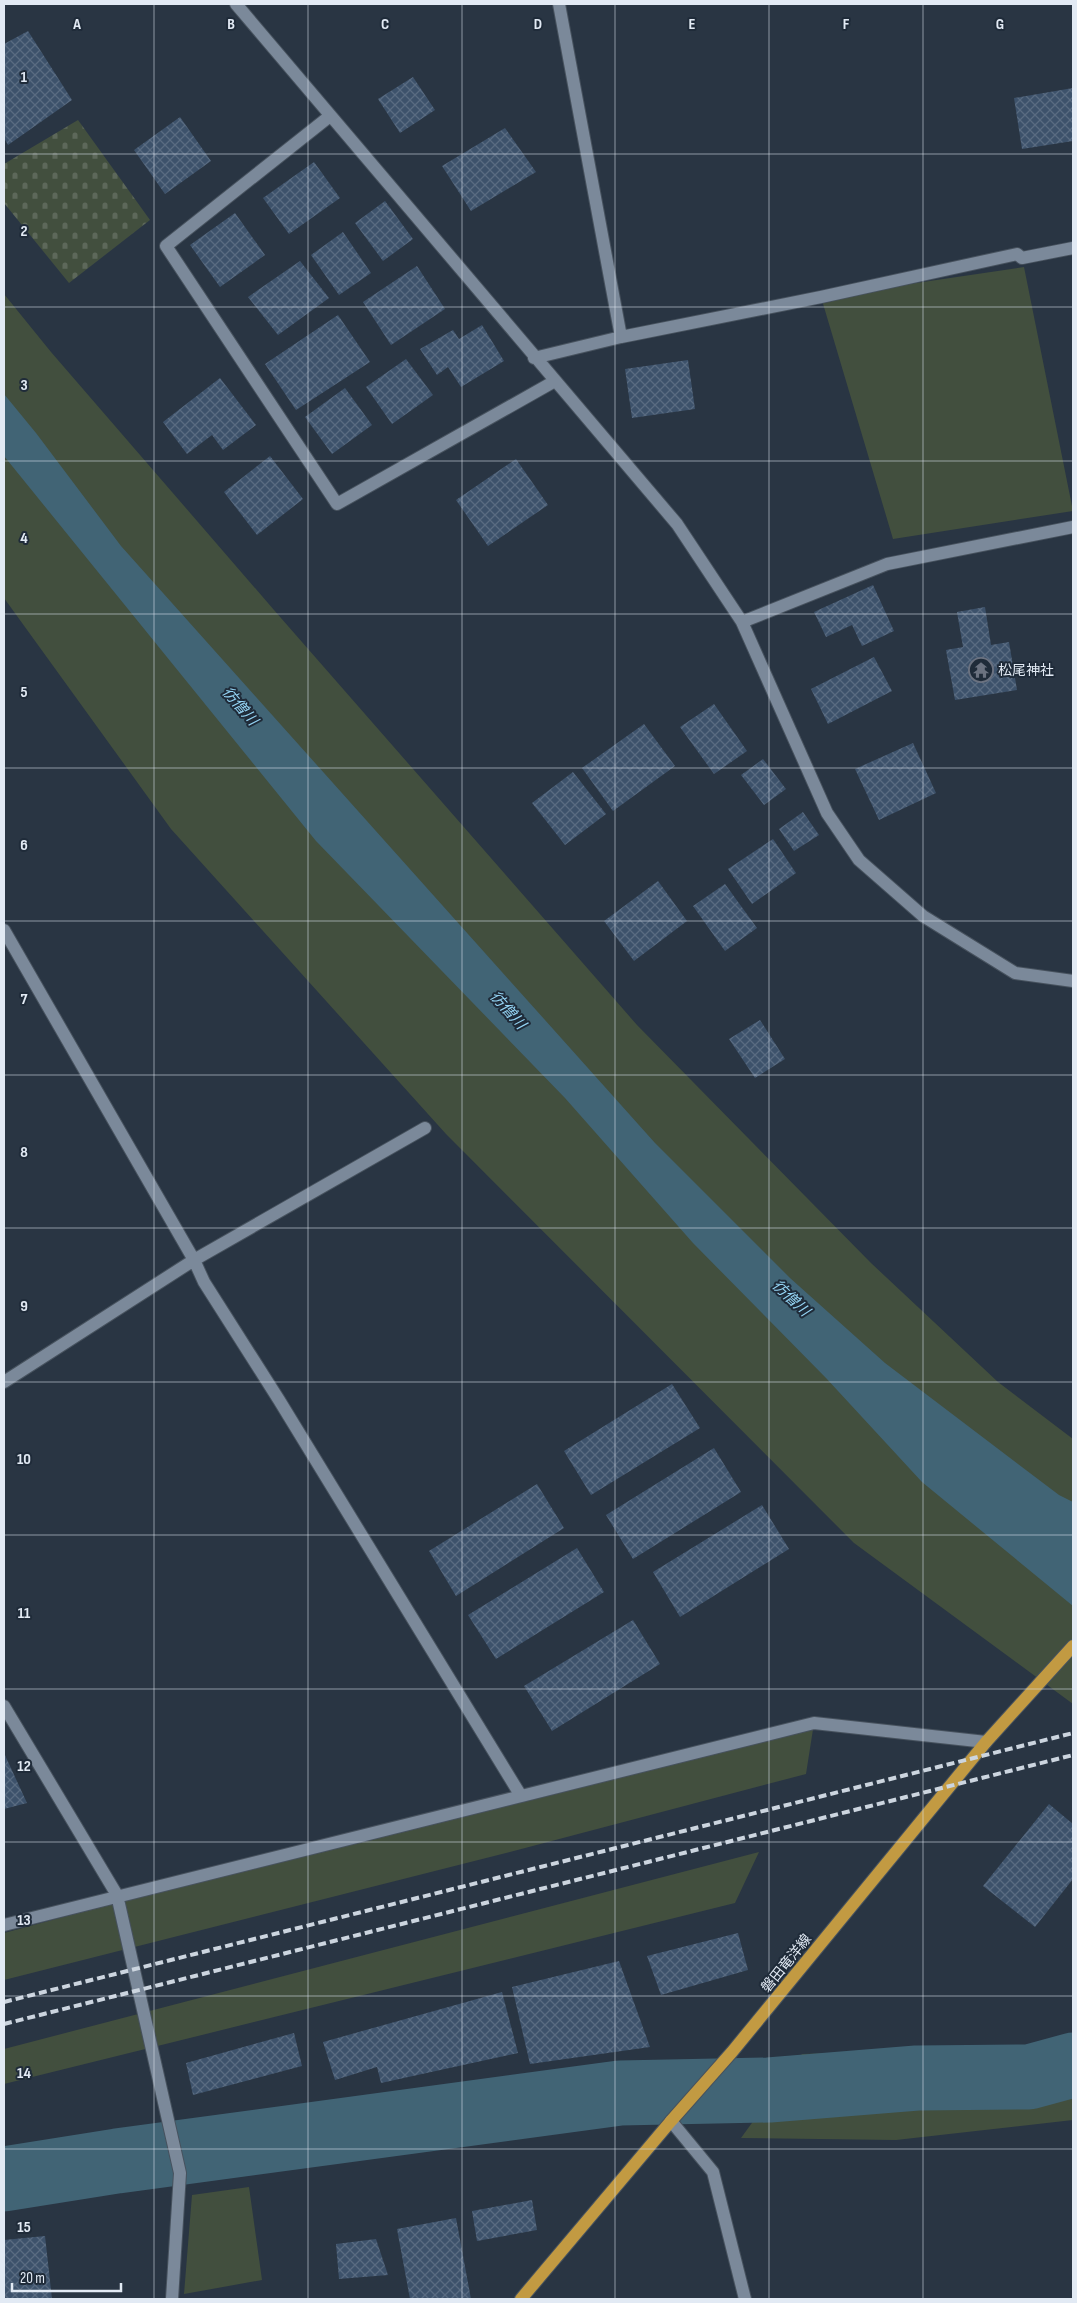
<svg xmlns="http://www.w3.org/2000/svg" width="1077" height="2303" font-family="'Sofia Sans Condensed','Noto Sans JP',sans-serif">
<style>
.grass{fill:#424f3e}
.cemetery{fill:url(#cemetery-stones)}
.water{fill:#416475}
.lines{fill:none;stroke-linecap:round;stroke-linejoin:round}
.river{stroke:#416475;stroke-width:65}
.building{fill:url(#building-cross-hatch)}
.minor-casing{stroke:#47525e;stroke-width:14}
.major-casing{stroke:#47525e;stroke-width:14}
.minor{stroke:#7b899a;stroke-width:12}
.major{stroke:#c29a42;stroke-width:12}
.rail{stroke:#ccd5df;stroke-width:4;stroke-dasharray:8 4;stroke-linecap:butt}
.grid{fill:none;stroke:#e2eaf4;stroke-width:1;stroke-opacity:0.55}
.labels{text-anchor:middle;stroke-width:4;stroke-linejoin:round;paint-order:stroke}
.poi-label{font-size:14px;fill:#e2eaf4;stroke:#1f2b39;text-anchor:start}
.street-label{font-size:14px;fill:#e2eaf4;stroke:#1f2b39}
.water-label{font-size:15px;font-style:italic;fill:#94d4f4;stroke:#1f2b39}
.grid-label{font-size:16px;text-anchor:middle;font-weight:bold;fill:#e2eaf4;stroke:#1f2b39;stroke-width:4;stroke-linejoin:round;paint-order:stroke}
</style>
<defs>
<pattern id="cemetery-stones" width="16" height="16" patternUnits="userSpaceOnUse" patternTransform="scale(1.25)"><rect width="16" height="16" fill="#424f3e"/><path d="M2 7V4a2 2 0 0 1 4 0v3zM10 15v-3a2 2 0 0 1 4 0v3z" fill="#5d685a"/></pattern>
<pattern id="building-cross-hatch" width="8" height="8" patternUnits="userSpaceOnUse" patternTransform="scale(1.25)"><rect width="8" height="8" fill="#3d526b"/><path d="M0 0l8 8M0 8l8-8" fill="none" stroke="#596b81"/></pattern>
</defs>
<rect width="100%" height="100%" fill="#293543"/>
<path class="grass" d="M 1024,267 L 1073,511 L 893,539 L 821,297 Z
M 4,294 L 51,352 L 274,610 L 637,1025 L 871,1263 L 998,1382 L 1073,1439 L 1073,1704 L 854,1543 L 446,1134 L 171,829 L 4,598 Z
M 814,1723 L 806,1774 L 502,1854 L 4,1980 L 4,1933 L 453,1812 Z
M 759,1852 L 735,1903 L 4,2084 L 4,2049 Z
M 1073,2035 L 1073,2120 L 896,2140 L 741,2138 L 802,2054 L 1028,2047 Z
M 249,2187 L 262,2280 L 184,2294 L 192,2195 Z"/>
<path class="cemetery" d="M 78,120 L 150,220 L 69,283 L 4,203 L 4,164 Z"/>
<path class="water" d="M 4,394 L 36,433 L 121,546 L 655,1143 L 790,1278 L 885,1363 L 1059,1495 L 1073,1502 L 1073,1606 L 922,1482 L 826,1378 L 693,1243 L 565,1098 L 316,841 L 4,456 Z"/>
<g class="lines">
<path class="river" d="M 4,2179 L 117,2161 L 620,2093 L 769,2090 L 917,2078 L 1029,2077 L 1073,2065"/>
</g>
<path class="building" d="M 28,31 L 72,100 L 8,145 L 4,138 L 4,44 Z
M 413,77 L 435,110 L 400,133 L 378,99 Z
M 1073,88 L 1073,141 L 1022,149 L 1014,98 Z
M 180,117 L 211,161 L 165,194 L 134,150 Z
M 505,128 L 536,172 L 471,211 L 442,166 Z
M 314,162 L 340,198 L 289,234 L 263,198 Z
M 385,201 L 413,239 L 383,261 L 355,223 Z
M 235,213 L 265,255 L 220,287 L 190,245 Z
M 343,232 L 371,273 L 339,295 L 311,255 Z
M 300,261 L 329,298 L 278,335 L 248,297 Z
M 417,266 L 445,309 L 391,345 L 363,302 Z
M 338,315 L 370,362 L 296,410 L 265,364 Z
M 482,325 L 504,361 L 461,387 L 448,367 L 437,375 L 420,349 L 453,330 L 459,339 Z
M 406,359 L 433,395 L 392,424 L 366,387 Z
M 688,360 L 695,409 L 632,418 L 625,369 Z
M 220,378 L 256,425 L 223,450 L 212,435 L 187,454 L 163,422 Z
M 345,388 L 372,425 L 332,454 L 305,417 Z
M 270,456 L 303,499 L 257,535 L 224,492 Z
M 516,459 L 548,505 L 488,546 L 456,500 Z
M 873,585 L 894,631 L 862,646 L 852,625 L 826,637 L 814,612 Z
M 985,607 L 991,645 L 1009,642 L 1017,690 L 955,700 L 946,650 L 963,647 L 957,612 Z
M 874,657 L 892,691 L 828,724 L 811,689 Z
M 714,704 L 747,751 L 714,774 L 680,727 Z
M 644,724 L 675,766 L 613,811 L 582,768 Z
M 913,743 L 936,793 L 879,820 L 855,769 Z
M 763,759 L 786,789 L 764,805 L 741,775 Z
M 573,772 L 606,814 L 565,845 L 532,803 Z
M 803,812 L 819,835 L 794,851 L 779,829 Z
M 773,839 L 796,873 L 752,904 L 728,869 Z
M 658,881 L 687,921 L 634,961 L 604,921 Z
M 725,884 L 757,928 L 725,951 L 693,906 Z
M 760,1020 L 785,1059 L 755,1078 L 729,1039 Z
M 672,1384 L 700,1428 L 591,1495 L 564,1451 Z
M 714,1448 L 741,1492 L 633,1559 L 606,1515 Z
M 537,1484 L 564,1528 L 456,1596 L 429,1551 Z
M 762,1505 L 789,1549 L 680,1617 L 653,1572 Z
M 577,1548 L 604,1592 L 496,1659 L 468,1615 Z
M 633,1620 L 660,1664 L 552,1731 L 524,1686 Z
M 4,1753 L 27,1803 L 4,1809 Z
M 1049,1804 L 1073,1824 L 1073,1879 L 1035,1927 L 983,1886 Z
M 738,1933 L 748,1970 L 661,1995 L 647,1956 Z
M 619,1961 L 650,2047 L 530,2064 L 512,1987 Z
M 502,1992 L 518,2053 L 381,2083 L 377,2067 L 335,2080 L 323,2042 Z
M 294,2033 L 302,2066 L 193,2095 L 186,2063 Z
M 532,2200 L 537,2230 L 477,2241 L 472,2211 Z
M 456,2218 L 471,2299 L 410,2299 L 397,2229 Z
M 45,2236 L 52,2299 L 4,2299 L 4,2240 Z
M 376,2239 L 388,2275 L 339,2279 L 336,2244 Z"/>
<g class="lines">
<defs>
<path id="minor" d="M 236,4 L 677,524 L 742,622 L 827,813 L 859,860 L 923,916 L 1015,973 L 1073,981
M 559,4 L 621,337
M 330,116 L 166,246 L 337,504 L 555,381
M 534,358 L 621,337 L 821,297 L 1017,254 L 1022,258 L 1073,248
M 742,622 L 887,564 L 1073,527
M 4,930 L 194,1260 L 204,1282 L 279,1400 L 521,1796
M 4,1382 L 194,1260 L 425,1128
M 4,1706 L 117,1895 L 180,2173 L 172,2299
M 4,1925 L 814,1723 L 986,1742
M 671,2121 L 713,2172 L 745,2299"/>
<path id="major" d="M 521,2299 L 671,2121 L 732,2052 L 986,1742 L 1073,1646"/>
</defs>
<use href="#minor" class="minor-casing"/>
<use href="#major" class="major-casing"/>
<use href="#minor" class="minor"/>
<use href="#major" class="major"/>
<path class="rail" d="M 4,2002 L 1073,1733
M 4,2024 L 1073,1755"/>
</g>
<path class="grid" d="M 154,4 L 154,2299M 308,4 L 308,2299M 462,4 L 462,2299M 615,4 L 615,2299M 769,4 L 769,2299M 923,4 L 923,2299M 4,154 L 1073,154M 4,307 L 1073,307M 4,461 L 1073,461M 4,614 L 1073,614M 4,768 L 1073,768M 4,921 L 1073,921M 4,1075 L 1073,1075M 4,1228 L 1073,1228M 4,1382 L 1073,1382M 4,1535 L 1073,1535M 4,1689 L 1073,1689M 4,1842 L 1073,1842M 4,1996 L 1073,1996M 4,2149 L 1073,2149"/>
<defs>
<symbol id="temple-ring" viewBox="-11 -11 22 22"><circle r="9.5" fill="#1f2b39" stroke="#6b7280" stroke-width="1.5"/><path d="M0-6L5-2H3V0L6.5 2.5H4V6H1.5V3h-3V6H-4V2.5H-6.5L-3 0V-2H-5Z" fill="#6b7280"/></symbol>
</defs>
<g fill-rule="evenodd">
<use href="#temple-ring" x="967" y="656" width="28" height="28"/>
</g>
<g class="labels">
<g class="poi-label">
<text x="998" y="675">松尾神社</text>
</g>
<g class="street-label">
<text transform="translate(786 1963) rotate(-51)" y="5">磐田竜洋線</text>
</g>
<g class="water-label">
<text transform="translate(240 706) rotate(49)" y="5">彷僧川</text>
<text transform="translate(508 1010) rotate(48)" y="5">彷僧川</text>
<text transform="translate(791 1298) rotate(43)" y="5">彷僧川</text>
</g>
</g>
<g class="grid-label">
<text x="77" y="29">A</text>
<text x="231" y="29">B</text>
<text x="385" y="29">C</text>
<text x="538" y="29">D</text>
<text x="692" y="29">E</text>
<text x="846" y="29">F</text>
<text x="1000" y="29">G</text>
<text x="24" y="82">1</text>
<text x="24" y="236">2</text>
<text x="24" y="390">3</text>
<text x="24" y="543">4</text>
<text x="24" y="697">5</text>
<text x="24" y="850">6</text>
<text x="24" y="1004">7</text>
<text x="24" y="1157">8</text>
<text x="24" y="1311">9</text>
<text x="24" y="1464">10</text>
<text x="24" y="1618">11</text>
<text x="24" y="1771">12</text>
<text x="24" y="1925">13</text>
<text x="24" y="2078">14</text>
<text x="24" y="2232">15</text>
</g>
<rect width="1077" height="2303" fill="none" stroke="#e2eaf4" stroke-width="10"/>
<path d="M12 2283v8h109v-8" fill="none" stroke="#e2eaf4" stroke-width="2.5"/>
<text x="20" y="2283" font-size="15" fill="#e2eaf4" stroke="#1f2b39" stroke-width="4" paint-order="stroke">20 m</text>
</svg>
